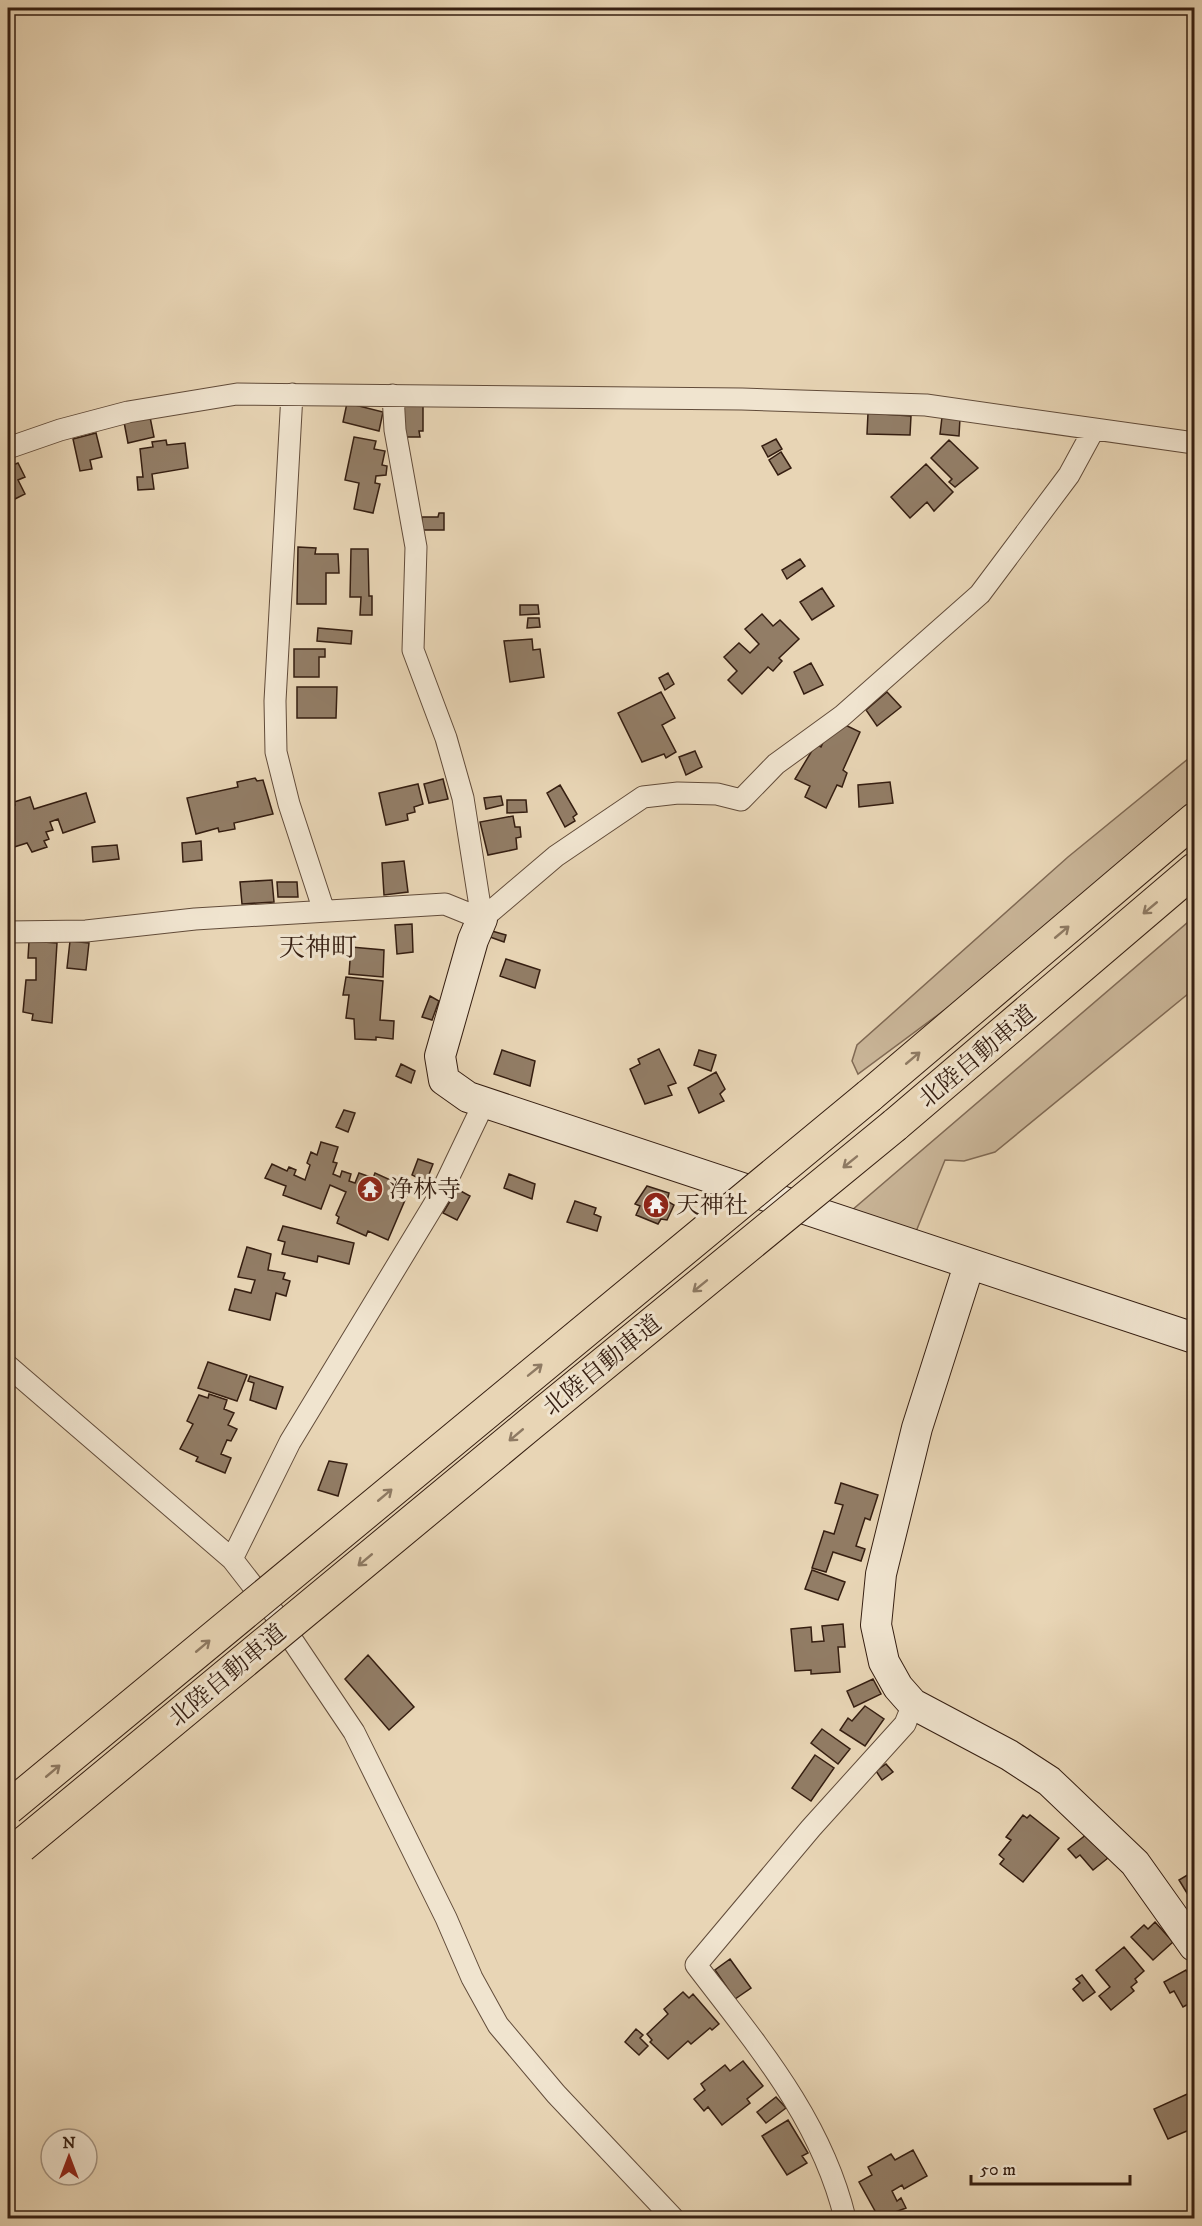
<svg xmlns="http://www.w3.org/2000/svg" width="1202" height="2226" font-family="'IM FELL DW Pica','Noto Serif JP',serif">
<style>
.green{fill:#cab699;stroke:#806a55;stroke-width:1.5}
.building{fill:#927d66;stroke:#351e11;stroke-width:1.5}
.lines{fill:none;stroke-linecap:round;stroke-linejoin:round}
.street-casing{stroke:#624c3a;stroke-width:23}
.secondary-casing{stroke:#351e11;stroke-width:32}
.highway-casing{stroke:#351e11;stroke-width:35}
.street{stroke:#f0e4cf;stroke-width:21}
.secondary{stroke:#f0e4cf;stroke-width:30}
.highway{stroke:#e8d5b5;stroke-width:33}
.highway-bridge-casing{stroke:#351e11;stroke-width:35;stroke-linecap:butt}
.highway-bridge{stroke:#e8d5b5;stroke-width:33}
.oneway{stroke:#8e7a63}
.labels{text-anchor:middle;stroke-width:6;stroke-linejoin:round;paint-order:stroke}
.street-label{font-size:24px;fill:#351e11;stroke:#f0e4cf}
.poi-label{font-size:24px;fill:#351e11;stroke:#f0e4cf;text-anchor:start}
.neighbourhood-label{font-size:26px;fill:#351e11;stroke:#f0e4cf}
</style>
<rect width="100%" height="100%" fill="#e8d5b5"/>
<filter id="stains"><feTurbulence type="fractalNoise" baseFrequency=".00333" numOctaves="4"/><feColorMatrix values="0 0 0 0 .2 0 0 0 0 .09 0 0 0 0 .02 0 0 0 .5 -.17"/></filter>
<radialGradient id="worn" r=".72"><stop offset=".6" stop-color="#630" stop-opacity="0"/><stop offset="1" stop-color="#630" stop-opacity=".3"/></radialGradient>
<path class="green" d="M 1194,754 L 1194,799 L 985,980 L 858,1074 L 852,1061 L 857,1045 L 1068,857 Z
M 1194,917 L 1194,989 L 995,1152 L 964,1161 L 945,1160 L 915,1234 L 851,1211 Z"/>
<path class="building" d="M 347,403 L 383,412 L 379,431 L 343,422 Z
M 423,405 L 423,431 L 419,431 L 420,437 L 404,437 L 401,406 Z
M 868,413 L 911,416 L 910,435 L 867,434 Z
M 150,417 L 154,437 L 128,443 L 124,422 Z
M 942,417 L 960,418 L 959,436 L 940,434 Z
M 96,433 L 102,457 L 90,460 L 92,469 L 80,471 L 73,439 Z
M 354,437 L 376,441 L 374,449 L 385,451 L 382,465 L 387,466 L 386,475 L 376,476 L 375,483 L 380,484 L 373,513 L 354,509 L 359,483 L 345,480 Z
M 776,439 L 782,449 L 768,457 L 762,446 Z
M 166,440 L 167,445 L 185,443 L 188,468 L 152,474 L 154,489 L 138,490 L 137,477 L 143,477 L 140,449 L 153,447 L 152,442 Z
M 949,440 L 978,468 L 955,487 L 949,482 L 952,479 L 931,458 Z
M 781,452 L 791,468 L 778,475 L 769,460 Z
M 11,459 L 13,465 L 18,463 L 25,477 L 18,480 L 25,494 L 13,500 L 14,503 L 8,506 L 8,461 Z
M 926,464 L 953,492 L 934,511 L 927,502 L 910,518 L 891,497 Z
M 439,513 L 444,513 L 444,530 L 421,530 L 422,517 L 438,517 Z
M 298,547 L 316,548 L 315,554 L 338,554 L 339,573 L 326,573 L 326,604 L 297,604 Z
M 351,549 L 368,549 L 369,596 L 372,596 L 372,615 L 360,615 L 361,597 L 350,597 Z
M 800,559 L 805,566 L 787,579 L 782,570 Z
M 822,588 L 834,606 L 812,620 L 800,602 Z
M 520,605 L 538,605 L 539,614 L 520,615 Z
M 762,614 L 773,626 L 780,620 L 799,639 L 779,658 L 782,661 L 773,671 L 768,667 L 742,694 L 728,680 L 737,671 L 724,657 L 739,643 L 750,653 L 759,644 L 745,629 Z
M 528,618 L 539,618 L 540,627 L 527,628 Z
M 318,628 L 352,631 L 351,644 L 317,641 Z
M 532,639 L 533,650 L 540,649 L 544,677 L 510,682 L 504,641 Z
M 294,649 L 325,649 L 325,657 L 319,657 L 319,677 L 294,677 Z
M 811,663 L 823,685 L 804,694 L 794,672 Z
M 668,673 L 674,684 L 665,690 L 659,678 Z
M 297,687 L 337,687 L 336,718 L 297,718 Z
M 661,692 L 675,718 L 662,725 L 676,752 L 666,758 L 664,754 L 642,762 L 618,713 Z
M 887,692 L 901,707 L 877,726 L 866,710 Z
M 839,722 L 860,732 L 843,770 L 847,773 L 842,787 L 837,785 L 826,808 L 805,797 L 810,786 L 795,779 L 816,744 L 821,747 L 830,728 Z
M 695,751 L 702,767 L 686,775 L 679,757 Z
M 255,778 L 257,781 L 263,780 L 273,814 L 234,823 L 235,829 L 219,832 L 218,828 L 196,834 L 187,798 L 238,787 L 237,782 Z
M 443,779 L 448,799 L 429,803 L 424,784 Z
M 890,782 L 893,803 L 859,807 L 858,785 Z
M 418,784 L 423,804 L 414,807 L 415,812 L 407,814 L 408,820 L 386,825 L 379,793 Z
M 560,785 L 577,814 L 573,817 L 575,821 L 565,827 L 547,793 Z
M 86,793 L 95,822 L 63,833 L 58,819 L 50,822 L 53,830 L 46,832 L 49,839 L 44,841 L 47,847 L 32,852 L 27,843 L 8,849 L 8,808 L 15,805 L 14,802 L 30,797 L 34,809 Z
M 501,796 L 503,805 L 486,809 L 484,798 Z
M 507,800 L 526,800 L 527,812 L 507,813 Z
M 513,816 L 515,827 L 520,827 L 521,837 L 516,838 L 517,849 L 488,855 L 480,822 Z
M 201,841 L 202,860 L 183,862 L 182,843 Z
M 117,845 L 119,859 L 93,862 L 92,847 Z
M 404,861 L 408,892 L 384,895 L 382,863 Z
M 272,880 L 274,902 L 242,904 L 240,882 Z
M 277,882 L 297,882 L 298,897 L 278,897 Z
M 412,924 L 413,952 L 397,954 L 395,925 Z
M 492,931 L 506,935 L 504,942 L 490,937 Z
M 29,941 L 57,943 L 52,1023 L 32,1020 L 33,1014 L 23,1012 L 26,980 L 36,980 L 36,958 L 28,958 Z
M 70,941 L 89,943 L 86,970 L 67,968 Z
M 351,947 L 384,950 L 383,977 L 349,974 Z
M 506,959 L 540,970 L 535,988 L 500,976 Z
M 346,977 L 383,981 L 380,1020 L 394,1021 L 393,1039 L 376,1037 L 376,1040 L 355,1039 L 354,1019 L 346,1018 L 349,995 L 343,995 Z
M 430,996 L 439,1001 L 432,1020 L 422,1017 Z
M 659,1049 L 676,1083 L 668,1086 L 672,1095 L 645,1104 L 630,1069 L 640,1064 L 638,1059 Z
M 502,1050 L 535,1061 L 530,1086 L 494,1074 Z
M 699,1050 L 716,1055 L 711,1071 L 694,1065 Z
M 401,1064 L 415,1071 L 411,1083 L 396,1076 Z
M 716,1072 L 725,1089 L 720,1094 L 724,1101 L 699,1113 L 688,1088 Z
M 344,1110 L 355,1113 L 348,1132 L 336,1127 Z
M 321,1142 L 338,1147 L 333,1162 L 337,1163 L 333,1174 L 340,1177 L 342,1171 L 351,1174 L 349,1181 L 355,1183 L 359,1173 L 373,1178 L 375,1173 L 395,1182 L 393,1186 L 408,1193 L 388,1240 L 368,1231 L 366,1236 L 337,1223 L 339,1217 L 336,1215 L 346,1192 L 330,1185 L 321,1209 L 283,1195 L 286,1186 L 265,1178 L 272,1164 L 287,1171 L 289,1167 L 296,1170 L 294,1175 L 305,1180 L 310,1165 L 307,1163 L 311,1152 L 317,1155 Z
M 418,1159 L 433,1164 L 426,1182 L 412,1175 Z
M 509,1174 L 535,1184 L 532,1199 L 504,1188 Z
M 647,1186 L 669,1193 L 667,1201 L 674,1205 L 667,1220 L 661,1219 L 658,1224 L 636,1215 L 640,1206 L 635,1204 Z
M 457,1189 L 470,1196 L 457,1220 L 443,1213 Z
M 575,1201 L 596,1208 L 594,1214 L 601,1217 L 597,1231 L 567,1222 Z
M 283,1226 L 354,1243 L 349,1264 L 318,1256 L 317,1262 L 282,1254 L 285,1242 L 278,1240 Z
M 247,1247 L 271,1254 L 268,1270 L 285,1273 L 283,1279 L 290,1281 L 286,1296 L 276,1293 L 270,1320 L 229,1310 L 235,1289 L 251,1293 L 255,1280 L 238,1277 Z
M 208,1362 L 247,1375 L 237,1401 L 198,1388 Z
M 250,1376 L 283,1387 L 276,1409 L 250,1400 L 254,1383 L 248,1381 Z
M 209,1394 L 227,1400 L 224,1409 L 234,1413 L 228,1425 L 237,1429 L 231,1441 L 227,1440 L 221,1454 L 231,1458 L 225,1473 L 196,1461 L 198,1457 L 180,1449 L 193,1424 L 187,1421 L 199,1395 L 208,1398 Z
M 329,1461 L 347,1464 L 338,1496 L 318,1490 Z
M 841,1483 L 878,1495 L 870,1520 L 865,1518 L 856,1546 L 865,1549 L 861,1561 L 833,1552 L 826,1572 L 812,1568 L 824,1531 L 834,1534 L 843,1505 L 835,1503 Z
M 812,1570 L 845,1582 L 838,1600 L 805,1589 Z
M 843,1624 L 845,1647 L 838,1647 L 840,1672 L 811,1674 L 811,1670 L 795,1671 L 791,1629 L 811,1627 L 812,1642 L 824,1641 L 822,1626 Z
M 368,1655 L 414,1707 L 389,1730 L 345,1679 Z
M 873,1679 L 881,1694 L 854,1707 L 847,1691 Z
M 865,1706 L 884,1719 L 865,1746 L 840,1730 L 848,1718 L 852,1721 Z
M 822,1729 L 850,1749 L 838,1764 L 811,1743 Z
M 815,1755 L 834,1768 L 811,1801 L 792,1788 Z
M 886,1764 L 893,1772 L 882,1780 L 876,1771 Z
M 1023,1815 L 1027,1818 L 1030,1815 L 1059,1838 L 1023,1882 L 1000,1864 L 1004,1859 L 999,1855 L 1011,1840 L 1006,1837 Z
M 1087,1834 L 1108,1858 L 1093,1870 L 1080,1855 L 1076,1858 L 1068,1849 Z
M 1194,1871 L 1194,1902 L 1193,1903 L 1179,1880 Z
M 1155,1922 L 1173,1942 L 1153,1960 L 1131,1937 L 1144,1925 L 1148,1929 Z
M 1124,1947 L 1144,1971 L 1135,1979 L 1137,1982 L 1131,1987 L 1134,1991 L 1111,2010 L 1099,1996 L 1110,1987 L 1096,1970 Z
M 730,1959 L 751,1988 L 735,1999 L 715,1970 Z
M 1186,1970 L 1194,1986 L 1194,2001 L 1183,2007 L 1174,1991 L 1170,1993 L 1164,1982 Z
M 1082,1975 L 1095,1992 L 1083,2001 L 1073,1989 L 1080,1983 L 1076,1979 Z
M 683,1992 L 689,1998 L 693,1994 L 719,2024 L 712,2030 L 710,2028 L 691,2044 L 688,2041 L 668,2059 L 650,2042 L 652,2040 L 647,2034 L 668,2014 L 664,2009 Z
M 636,2029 L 643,2035 L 640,2038 L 648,2046 L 639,2055 L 625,2042 Z
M 743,2061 L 763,2086 L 747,2099 L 750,2103 L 722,2125 L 708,2107 L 704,2111 L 694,2099 L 705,2090 L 701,2084 L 725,2065 L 730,2071 Z
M 1194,2091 L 1194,2128 L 1168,2139 L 1154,2109 Z
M 776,2097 L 786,2108 L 766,2123 L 757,2112 Z
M 788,2120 L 808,2153 L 802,2156 L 807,2163 L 787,2175 L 762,2136 Z
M 913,2150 L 927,2176 L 904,2189 L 902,2185 L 892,2191 L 897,2201 L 901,2198 L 906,2208 L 879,2218 L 859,2182 L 872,2175 L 868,2167 L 891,2154 L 895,2160 Z"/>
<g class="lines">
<defs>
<path id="street" d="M 292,394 L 275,701 L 276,752 L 289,804 L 324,911
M 393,395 L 395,430 L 416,547 L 413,650 L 446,738 L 463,798 L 482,919
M 8,448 L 60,430 L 128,412 L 237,394 L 742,399 L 926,405 L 1194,443
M 482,919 L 556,856 L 643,797 L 678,793 L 717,794 L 741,800 L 776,764 L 842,716 L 980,594 L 1069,475 L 1094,429
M 8,932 L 86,931 L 195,919 L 445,904 L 482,919
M 8,1366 L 232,1559 L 274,1613 L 354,1732 L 446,1918 L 472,1978 L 498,2025 L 556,2094 L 673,2218
M 232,1559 L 290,1442 L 441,1193 L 484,1103
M 845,2218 C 821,2119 757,2045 696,1965 L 811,1828 L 905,1724 L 913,1704"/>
<path id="secondary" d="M 482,919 L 473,940 L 440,1056 L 444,1080 L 468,1097 L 1194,1338
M 969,1265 L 917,1428 L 881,1574 L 876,1625 L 884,1662 L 898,1687 L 913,1704 L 1009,1755 L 1049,1781 L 1135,1863 L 1194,1946"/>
<path id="highway" d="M 869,1096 L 1194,820
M 895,1125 L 1194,870"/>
</defs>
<use href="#street" class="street-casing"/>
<use href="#secondary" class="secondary-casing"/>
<use href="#highway" class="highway-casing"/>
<use href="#street" class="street"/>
<use href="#secondary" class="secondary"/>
<use href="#highway" class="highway"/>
<defs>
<path id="highway-bridge" d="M 8,1808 L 869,1096
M 21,1846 L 529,1425 L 895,1125"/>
</defs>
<use href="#highway-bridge" class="highway-bridge-casing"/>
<use href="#highway-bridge" class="highway-bridge"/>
</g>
<defs><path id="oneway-shaft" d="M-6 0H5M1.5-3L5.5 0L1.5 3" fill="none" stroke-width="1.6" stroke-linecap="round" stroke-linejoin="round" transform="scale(1.5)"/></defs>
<g class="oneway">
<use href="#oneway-shaft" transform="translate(1150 908) rotate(140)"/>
<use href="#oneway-shaft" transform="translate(1062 932) rotate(-40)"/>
<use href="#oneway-shaft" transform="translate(913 1058) rotate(-40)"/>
<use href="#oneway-shaft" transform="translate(850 1162) rotate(141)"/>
<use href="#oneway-shaft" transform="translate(700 1286) rotate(141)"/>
<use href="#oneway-shaft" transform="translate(535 1370) rotate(-39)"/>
<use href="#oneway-shaft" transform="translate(516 1435) rotate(140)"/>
<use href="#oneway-shaft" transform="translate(385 1495) rotate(-40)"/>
<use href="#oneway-shaft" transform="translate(365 1560) rotate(140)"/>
<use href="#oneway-shaft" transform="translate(203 1646) rotate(-40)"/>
<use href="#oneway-shaft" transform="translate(53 1771) rotate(-40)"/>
</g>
<defs>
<symbol id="temple-disc" viewBox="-11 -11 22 22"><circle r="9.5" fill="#8f2418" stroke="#f0e4cf"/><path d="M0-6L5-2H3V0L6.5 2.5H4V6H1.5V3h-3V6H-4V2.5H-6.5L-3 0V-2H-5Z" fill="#fff"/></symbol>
</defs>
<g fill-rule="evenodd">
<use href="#temple-disc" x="355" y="1174" width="30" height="30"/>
<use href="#temple-disc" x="641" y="1190" width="30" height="30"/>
</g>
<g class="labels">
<g class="street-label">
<text transform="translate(977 1056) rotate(-40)" y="8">北陸自動車道</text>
<text transform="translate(602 1365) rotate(-39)" y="8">北陸自動車道</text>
<text transform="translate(227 1675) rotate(-40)" y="8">北陸自動車道</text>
</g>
<g class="poi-label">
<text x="389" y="1197">浄林寺</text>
<text x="676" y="1213">天神社</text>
</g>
<g class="neighbourhood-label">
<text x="318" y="956">天神町</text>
</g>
</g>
<rect width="1202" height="2226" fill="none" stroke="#e8d5b5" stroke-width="30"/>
<rect x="9" y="9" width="1184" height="2208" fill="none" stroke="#351e11" stroke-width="3"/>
<rect x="15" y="15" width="1172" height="2196" fill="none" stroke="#351e11" stroke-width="1.5"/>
<g transform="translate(69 2157)"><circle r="28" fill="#f0e4cf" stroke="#a59583" stroke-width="1.5"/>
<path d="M0-4.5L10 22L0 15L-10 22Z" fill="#8f2418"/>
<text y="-9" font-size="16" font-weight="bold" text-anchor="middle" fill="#351e11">N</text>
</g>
<path d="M971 2175v9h159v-9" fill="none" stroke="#351e11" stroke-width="3"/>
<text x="980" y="2175" font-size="18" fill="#351e11" stroke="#f0e4cf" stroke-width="4.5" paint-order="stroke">50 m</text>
<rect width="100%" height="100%" filter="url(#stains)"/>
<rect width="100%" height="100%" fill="url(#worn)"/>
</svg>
